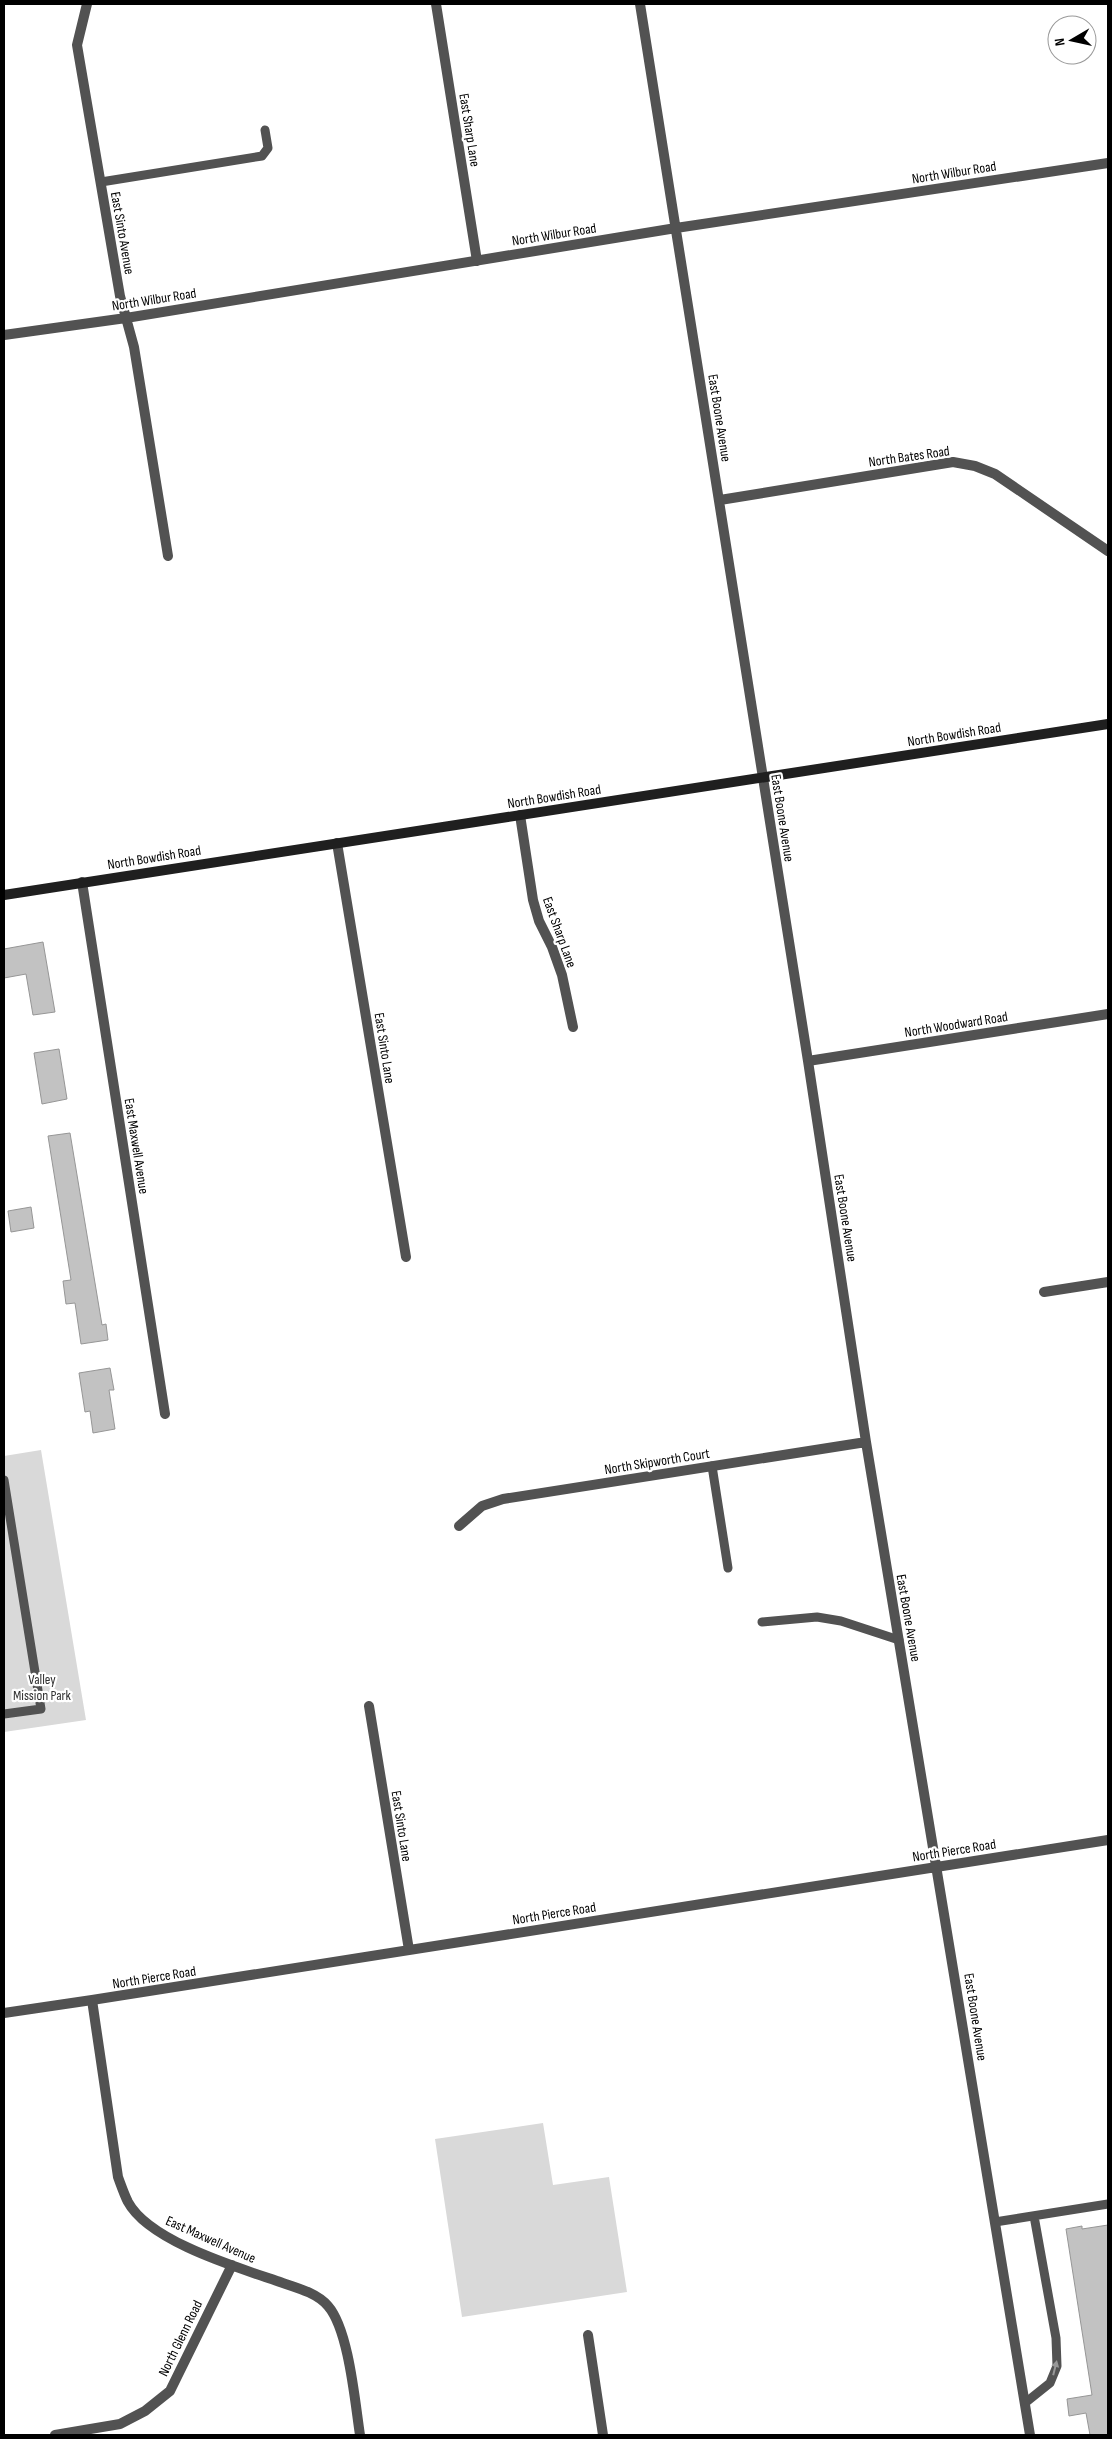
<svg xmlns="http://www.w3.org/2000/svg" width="1112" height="2439" font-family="'Sofia Sans Condensed',sans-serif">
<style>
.green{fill:#d9d9d9}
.building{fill:#c2c2c2;stroke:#969696}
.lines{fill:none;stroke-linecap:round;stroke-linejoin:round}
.lane{stroke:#525252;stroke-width:9}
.street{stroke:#525252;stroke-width:10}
.secondary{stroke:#1f1f1f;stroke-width:10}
.oneway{fill:#979797}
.labels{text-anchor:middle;stroke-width:4.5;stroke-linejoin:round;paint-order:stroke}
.street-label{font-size:14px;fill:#000;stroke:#fff}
.park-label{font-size:14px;fill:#303030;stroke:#fff}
</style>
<rect width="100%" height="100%" fill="#fff"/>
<path class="green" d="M 41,1450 L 86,1720 L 4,1732 L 4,1456 Z
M 543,2123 L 553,2185 L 609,2177 L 627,2292 L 462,2317 L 435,2139 Z"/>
<path class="building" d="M 43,942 L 55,1012 L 33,1015 L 26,974 L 4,978 L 4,949 Z
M 59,1049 L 67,1099 L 42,1104 L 34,1053 Z
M 70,1133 L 102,1325 L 106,1324 L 108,1340 L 81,1344 L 75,1303 L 66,1304 L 63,1281 L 71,1280 L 48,1136 Z
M 31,1207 L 34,1228 L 11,1232 L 8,1211 Z
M 110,1368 L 114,1390 L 109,1390 L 115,1429 L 93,1433 L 90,1411 L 85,1412 L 79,1373 Z
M 1108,2225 L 1108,2435 L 1090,2435 L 1086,2413 L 1069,2416 L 1067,2399 L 1092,2395 L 1066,2229 L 1082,2226 L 1082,2229 Z"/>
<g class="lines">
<path class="lane" d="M 101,182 L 262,156 L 268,148 L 265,130
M 712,1466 L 728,1568
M 4,1480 L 41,1709 L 4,1714
M 762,1622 L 817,1617 L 841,1621 L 899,1640
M 995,2222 L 1108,2204
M 1025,2403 L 1050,2383 L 1057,2366 L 1056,2338 L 1034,2216"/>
<path class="street" d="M 87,4 L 77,45 L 120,296 L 134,347 L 168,556
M 436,4 L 477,261
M 640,4 L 808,1061 L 866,1442 L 1030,2435
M 4,335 L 126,318 L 676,228 L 1108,163
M 720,500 L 953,462 L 975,466 L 995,474 L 1108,551
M 520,815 L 533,900 L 539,921 L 552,947 L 562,975 L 573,1027
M 337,843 L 406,1257
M 82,882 L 165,1414
M 808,1061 L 1108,1014
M 1044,1292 L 1108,1282
M 459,1526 L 482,1506 L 503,1499 L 866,1442
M 369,1706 L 409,1950
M 92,2000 L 118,2177 C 121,2185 124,2194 128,2202 C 149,2241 236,2267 277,2281 C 294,2287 316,2292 328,2306 C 349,2330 355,2403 360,2435
M 4,2013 L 92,2000 L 1108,1840
M 588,2335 L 603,2435
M 55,2435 L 120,2424 L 145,2411 L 170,2391 L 232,2265"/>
<path class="secondary" d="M 4,895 L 1108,724"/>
</g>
<defs><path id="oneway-solid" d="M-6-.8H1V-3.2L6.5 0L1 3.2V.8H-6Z" transform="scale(1.25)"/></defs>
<use class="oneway" href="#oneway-solid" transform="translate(1055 2368) rotate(-76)"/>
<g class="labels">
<g class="street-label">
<text transform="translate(470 130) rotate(81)" y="5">East Sharp Lane</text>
<text transform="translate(954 172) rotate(-9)" y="5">North Wilbur Road</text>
<text transform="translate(123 233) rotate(80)" y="5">East Sinto Avenue</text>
<text transform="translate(554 234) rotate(-9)" y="5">North Wilbur Road</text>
<text transform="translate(154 299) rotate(-9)" y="5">North Wilbur Road</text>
<text transform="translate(720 418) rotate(81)" y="5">East Boone Avenue</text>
<text transform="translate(909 456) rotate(-8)" y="5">North Bates Road</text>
<text transform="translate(954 734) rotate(-9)" y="5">North Bowdish Road</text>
<text transform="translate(554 796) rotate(-9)" y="5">North Bowdish Road</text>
<text transform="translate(783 818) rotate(81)" y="5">East Boone Avenue</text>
<text transform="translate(154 857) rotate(-9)" y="5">North Bowdish Road</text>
<text transform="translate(560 932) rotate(70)" y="5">East Sharp Lane</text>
<text transform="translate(956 1024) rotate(-9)" y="5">North Woodward Road</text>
<text transform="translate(385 1048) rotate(81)" y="5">East Sinto Lane</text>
<text transform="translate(137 1146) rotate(81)" y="5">East Maxwell Avenue</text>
<text transform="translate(846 1218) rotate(81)" y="5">East Boone Avenue</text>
<text transform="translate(657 1461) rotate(-9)" y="5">North Skipworth Court</text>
<text transform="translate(909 1618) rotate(80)" y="5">East Boone Avenue</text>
<text transform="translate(402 1826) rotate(81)" y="5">East Sinto Lane</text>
<text transform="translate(954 1850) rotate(-9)" y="5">North Pierce Road</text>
<text transform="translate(554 1913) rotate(-9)" y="5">North Pierce Road</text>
<text transform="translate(154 1977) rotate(-9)" y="5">North Pierce Road</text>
<text transform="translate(976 2017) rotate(81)" y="5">East Boone Avenue</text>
<text transform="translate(211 2239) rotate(24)" y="5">East Maxwell Avenue</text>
<text transform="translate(180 2338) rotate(-64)" y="5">North Glenn Road</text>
</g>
<g class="park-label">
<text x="42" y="1684">Valley<tspan x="42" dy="16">Mission Park</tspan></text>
</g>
</g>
<rect width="1112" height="2439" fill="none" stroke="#000000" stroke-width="10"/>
<g transform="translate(1072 40) rotate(261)"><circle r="24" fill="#ffffff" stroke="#999999"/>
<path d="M0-4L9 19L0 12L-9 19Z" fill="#000000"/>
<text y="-8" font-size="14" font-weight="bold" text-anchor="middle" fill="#000000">N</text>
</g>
</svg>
